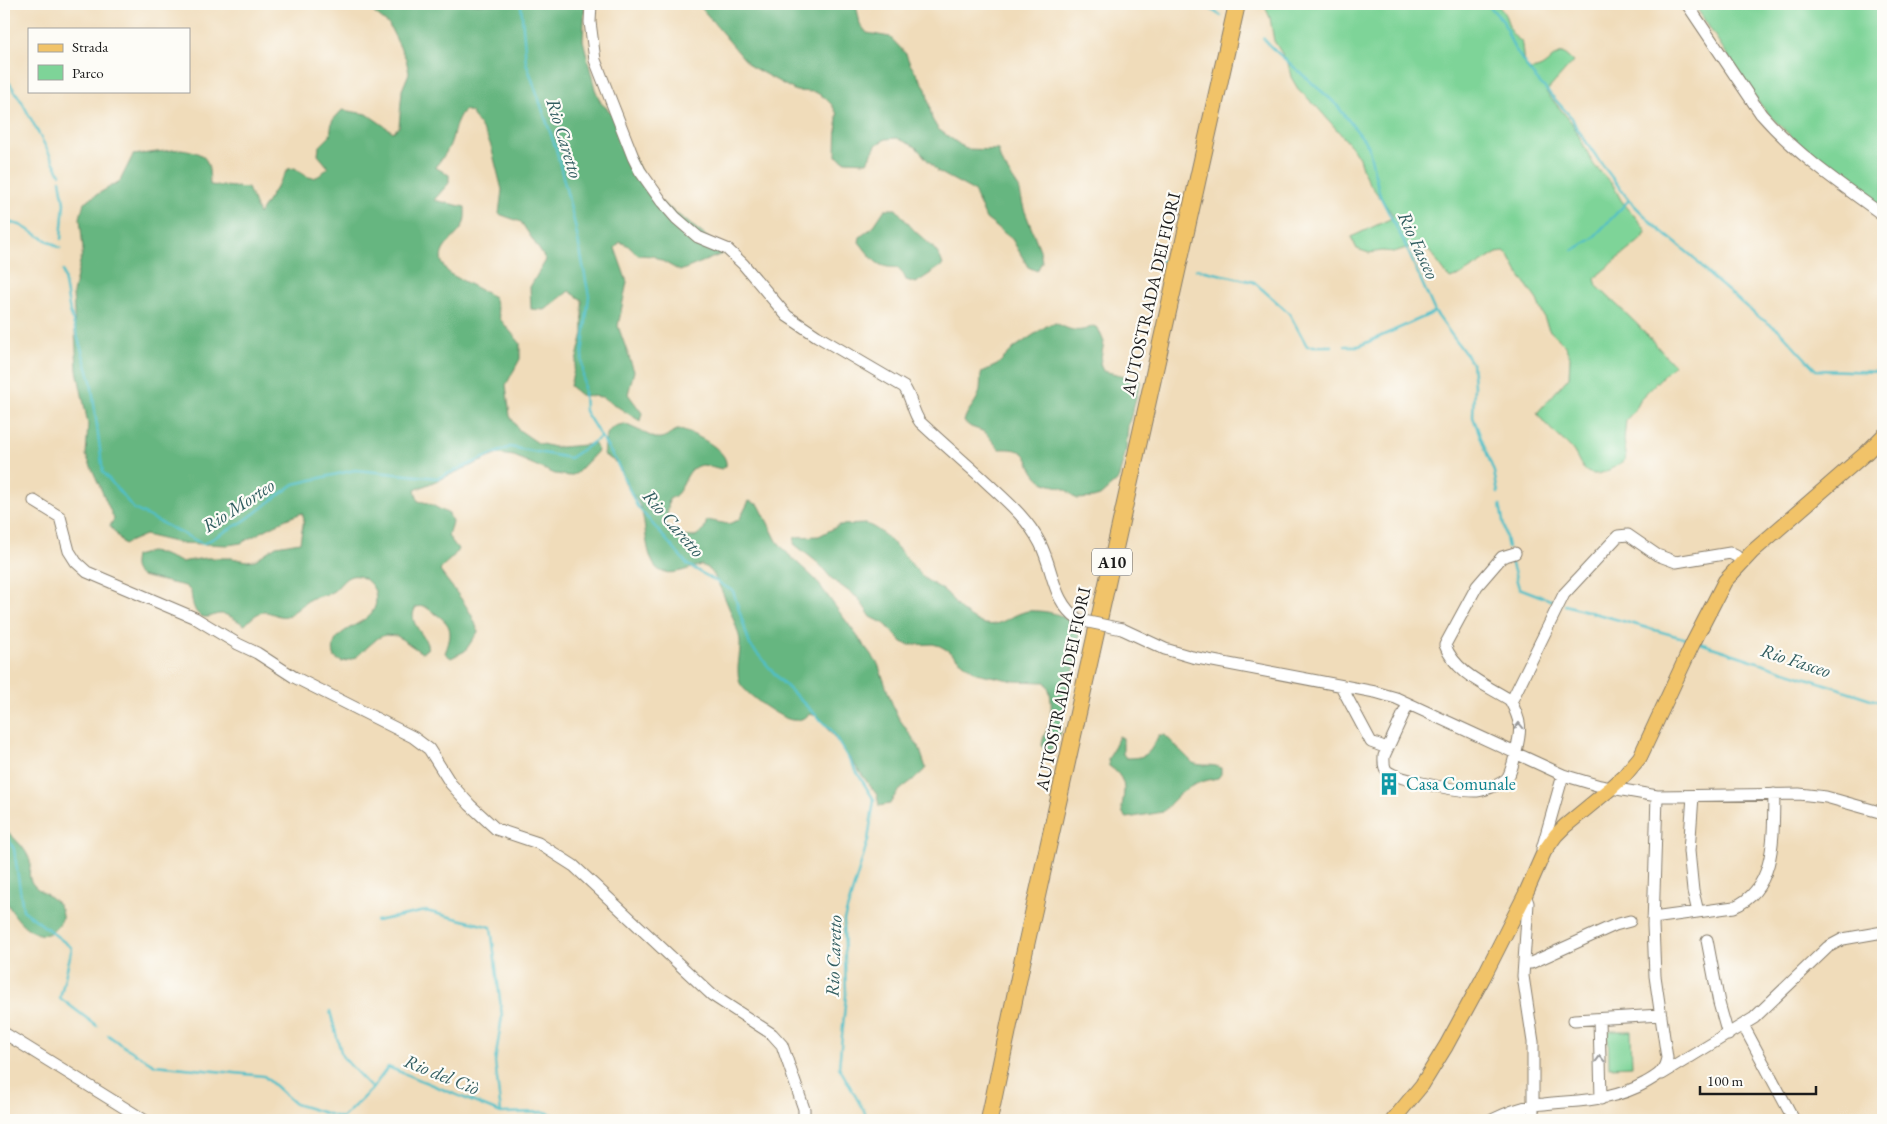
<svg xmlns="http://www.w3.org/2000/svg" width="1887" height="1124" font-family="'EB Garamond',serif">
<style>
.green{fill:#7ed498;stroke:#4d785a}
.forest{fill:#66b680;stroke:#41694e}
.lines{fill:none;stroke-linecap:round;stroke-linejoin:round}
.stream{stroke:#51bfc7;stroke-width:2.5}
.minor-casing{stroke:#867c6b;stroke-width:13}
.major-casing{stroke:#867c6b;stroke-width:16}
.highway-casing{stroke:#867c6b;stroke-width:18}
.minor{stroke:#fff;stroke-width:11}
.major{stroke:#f1c369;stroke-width:14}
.highway{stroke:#f1c369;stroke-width:16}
.minor-bridge-casing{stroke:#867c6b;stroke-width:13;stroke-linecap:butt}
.minor-bridge{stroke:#fff;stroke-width:11}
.oneway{stroke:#999}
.labels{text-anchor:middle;stroke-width:4.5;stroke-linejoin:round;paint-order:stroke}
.shield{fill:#fdfcf7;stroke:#605f5e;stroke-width:1}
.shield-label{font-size:16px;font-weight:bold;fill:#1c1c1c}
.street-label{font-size:18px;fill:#1c1c1c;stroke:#fdfcf7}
.culture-label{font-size:18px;fill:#0d838f;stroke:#fdfcf7;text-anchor:start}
.water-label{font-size:19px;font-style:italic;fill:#315d60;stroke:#fdfcf7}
</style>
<rect width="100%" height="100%" fill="#fdfcf7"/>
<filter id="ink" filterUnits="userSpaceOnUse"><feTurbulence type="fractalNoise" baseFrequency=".02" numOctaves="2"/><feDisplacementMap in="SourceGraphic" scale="10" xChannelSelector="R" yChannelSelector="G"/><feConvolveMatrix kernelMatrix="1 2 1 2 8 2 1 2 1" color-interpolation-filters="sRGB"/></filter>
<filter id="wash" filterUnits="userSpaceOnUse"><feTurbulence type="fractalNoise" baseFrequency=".0096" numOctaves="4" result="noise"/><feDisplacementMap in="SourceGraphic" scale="20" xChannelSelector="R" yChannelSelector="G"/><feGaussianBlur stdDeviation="1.12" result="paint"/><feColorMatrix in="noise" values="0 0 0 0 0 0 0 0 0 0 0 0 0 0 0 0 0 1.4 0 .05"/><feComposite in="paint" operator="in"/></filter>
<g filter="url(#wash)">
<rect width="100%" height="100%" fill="#f0dcba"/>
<path class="green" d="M 1264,4 L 1496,4 C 1513,18 1504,32 1521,41 C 1524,51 1521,62 1529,70 C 1549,69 1547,57 1563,53 L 1573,62 L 1546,92 L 1572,123 L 1594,165 L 1613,185 L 1621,200 L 1643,226 L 1646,232 L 1643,238 L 1599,274 L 1595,279 L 1597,286 L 1636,323 L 1674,365 L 1641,398 L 1635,410 L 1626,420 L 1624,440 L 1626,454 L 1625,460 C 1613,468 1594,482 1583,468 C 1578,461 1576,453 1570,447 C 1559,436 1546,427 1537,413 L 1569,377 L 1570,357 L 1564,344 L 1549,330 L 1537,300 L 1518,273 L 1509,256 L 1504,252 L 1497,253 L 1461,275 L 1450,279 L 1430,252 L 1419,244 L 1394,252 L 1382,251 L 1369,253 L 1357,249 L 1351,237 L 1390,219 L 1393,215 L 1369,183 L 1363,171 L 1359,158 L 1352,147 L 1317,107 L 1298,89 L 1291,77 L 1288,63 L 1274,41 L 1270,18 Z
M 1694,4 L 1883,4 L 1883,209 L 1806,151 L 1771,117 L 1756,99 Z
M 1608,1031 L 1631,1031 L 1632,1066 L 1609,1067 Z"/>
<path class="forest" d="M 371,4 L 585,4 L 583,40 L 595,89 L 601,103 L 612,113 L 652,195 L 727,252 L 680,271 L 653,256 L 638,255 L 627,245 L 620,242 L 615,248 L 627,282 L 618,326 L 634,371 L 628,394 L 642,413 L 640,421 L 602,397 L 581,395 L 570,386 L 583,333 L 582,300 L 569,291 L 545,310 L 531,309 L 530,287 L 546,260 L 521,222 L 499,214 L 502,190 L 491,146 L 488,139 L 471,112 L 464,110 C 454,121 455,134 449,147 C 446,154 440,161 435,167 L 449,175 L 449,183 L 434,200 L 465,207 C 465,214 466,220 462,227 C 453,243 428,252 450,274 L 494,297 L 500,319 L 520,343 L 520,359 L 506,385 L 510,416 L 519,430 L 538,443 L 554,447 L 562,447 L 595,444 L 598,451 L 577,473 L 570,476 L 555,474 L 514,456 L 498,454 L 415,490 L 418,501 L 428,503 L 449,514 L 452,522 L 448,536 L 458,549 C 454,559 444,562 440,571 C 453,589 473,610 478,632 L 465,651 L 451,658 L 445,653 C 457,624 446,621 424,606 L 416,607 C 406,623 425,632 428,648 L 422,653 L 397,636 L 385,635 L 378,638 L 355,658 L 342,662 L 335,658 C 322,622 385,630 375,592 C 372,582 359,572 349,577 C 342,580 338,589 332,592 C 325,596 317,596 310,599 C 303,604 296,611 289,615 C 280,620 272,611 263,612 C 256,613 250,620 245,625 C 237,621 228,613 219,614 C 215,614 212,617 208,617 C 194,619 192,602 191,591 L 185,586 L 141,576 C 133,570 133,566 135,556 L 150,552 L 159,553 L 181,562 L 205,558 L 232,558 L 247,561 L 255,560 L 276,546 L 300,542 L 304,519 L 302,513 L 286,519 L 241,543 L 228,545 L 179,543 L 145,535 L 124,544 L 110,526 L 114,519 L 86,455 L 88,424 L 77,370 L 73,293 L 83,249 L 80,218 L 84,202 L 120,181 L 133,155 L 181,149 C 209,153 209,161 210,185 L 248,188 L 259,214 L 288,169 L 295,168 C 309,179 315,183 328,167 L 318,155 L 319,147 L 330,136 L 332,121 L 342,110 L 367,114 L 393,132 L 399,127 L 402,90 L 409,73 L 406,59 L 389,25 L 372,11 Z
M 698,4 L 856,4 L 860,24 L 867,33 L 890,37 L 906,54 L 910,64 L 926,88 L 932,119 L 938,129 L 966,149 L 998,150 L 1001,161 L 1019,188 L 1024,209 L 1040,250 L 1042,262 L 1037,271 L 1028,267 L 1012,239 L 986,219 L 974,191 L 937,171 L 916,147 L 897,138 L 886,139 L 877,144 L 867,162 L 845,161 L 836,156 L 837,114 L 832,105 L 824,97 L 815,92 L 796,91 L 750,66 Z
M 885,209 L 896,209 C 902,216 908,224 915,231 C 925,241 939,249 943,265 L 916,283 L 906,280 C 898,261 895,271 881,265 C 873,262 865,249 859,242 L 860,237 L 873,227 Z
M 1056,323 C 1069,330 1079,334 1093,326 L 1098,328 L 1104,342 L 1100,364 L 1103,371 L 1134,378 L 1141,381 L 1128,426 L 1126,450 L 1118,480 L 1100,496 L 1093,498 L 1077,499 C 1072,496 1069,491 1064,489 C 1057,485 1048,486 1042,481 C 1021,465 1038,447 999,449 L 985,432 L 971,427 L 964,422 C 966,411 974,406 978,396 C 982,389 979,379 982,372 L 997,365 L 1014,348 L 1048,325 Z
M 625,424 L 655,438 C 668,440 671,429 680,430 C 694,433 729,450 726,466 L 722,469 C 716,468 708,465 702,465 C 683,467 686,494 669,499 L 666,526 L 673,536 L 694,537 L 704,530 L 707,520 L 728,524 L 739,520 L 749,501 L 759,505 L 777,541 L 788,554 L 815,579 L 878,664 L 893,706 L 898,717 L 919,747 L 926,768 C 915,782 898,786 890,804 L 879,806 L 877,795 L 819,717 L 810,714 C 804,718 800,721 792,720 C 781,719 745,694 740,683 C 735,669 741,655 740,641 C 740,632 717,577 711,571 C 708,568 704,567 701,565 C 690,568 675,575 663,572 C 644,567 647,522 640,506 C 637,499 631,493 627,487 C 625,484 624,480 623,476 C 621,464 614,461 604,455 C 606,438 604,426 625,424 Z
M 866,524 C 888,531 908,562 924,578 C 931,584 941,587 947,593 C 950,596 953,601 956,605 C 961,611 970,617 977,621 C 996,631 1007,617 1024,612 C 1028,610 1034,611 1039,611 C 1061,613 1075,619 1081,642 L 1064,708 L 1061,732 L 1054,747 L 1048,751 L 1042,747 C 1042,738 1046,733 1049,724 C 1052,712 1053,692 1045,682 L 1014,681 L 976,673 L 947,650 L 940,646 L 933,644 L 909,645 L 902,642 L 885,624 L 871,617 L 858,598 L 833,580 L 818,563 L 794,544 L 795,537 L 819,536 L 840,525 Z
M 1119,736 L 1123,738 L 1123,754 L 1126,758 C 1149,758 1149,753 1159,735 L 1165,735 L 1193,763 C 1202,767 1212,763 1221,768 L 1221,774 L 1218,778 C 1190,783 1181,791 1163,812 L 1127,818 C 1112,807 1139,786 1109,766 L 1108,760 Z
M 4,828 C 12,836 27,849 30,861 C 31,869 27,875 32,883 C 41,895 60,897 62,915 C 63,921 59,924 56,928 C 39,949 10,915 5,897 C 1,882 4,845 4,828 Z"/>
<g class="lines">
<path class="stream" d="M 521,4 L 526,62 L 556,149 L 575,225 L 589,296 L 582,354 L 585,411 L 616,461 L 637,506 L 688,565 L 733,591 L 750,645 L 780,680 L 831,730 L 874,800 L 868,840 L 844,920 L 846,995 L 839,1067 L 869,1120
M 1203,4 L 1221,16
M 1487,4 L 1503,21 L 1513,46 L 1531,73 L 1572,118 L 1576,127 L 1598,159 L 1629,200 L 1655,226 L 1693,257 L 1707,273 L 1757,316 L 1779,330 L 1816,370 L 1883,372
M 1263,38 L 1271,47 L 1335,103 L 1368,145 L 1380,196 L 1404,242 L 1435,312 L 1472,363 L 1474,385 L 1473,417 L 1494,472 L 1498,493
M 4,75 L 22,102 L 60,174
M 60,180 L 64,203 L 61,239
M 4,221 L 20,225 L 60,248
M 1573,250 L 1592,239 L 1629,200
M 1151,256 L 1170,264
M 1196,269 L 1254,282 L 1289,313 L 1307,346 L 1332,346
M 63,271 L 70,312 L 91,381 L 103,472 L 134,509 L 203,544 L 244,521 L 294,484 L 355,470 L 438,478 L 510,447 L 570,458 L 601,437
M 1345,346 L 1359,346 L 1435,312
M 1500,505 L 1508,548
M 1511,561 L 1519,588 L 1553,601
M 1565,605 L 1687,639
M 1700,643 L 1883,703
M 4,832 L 14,849 L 23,910 L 72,948 L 60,998 L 97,1026
M 376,921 L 426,911 L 491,927 L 502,1016 L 495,1062 L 501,1113
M 330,1011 L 342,1056 L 372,1089
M 108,1035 L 120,1044 L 155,1065 L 264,1076 L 295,1104 L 342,1118 L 372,1089 L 388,1067 L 501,1113 L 545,1112 L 569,1120"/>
</g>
</g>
<g filter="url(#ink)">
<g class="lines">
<defs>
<path id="minor" d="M 591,4 L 590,22 L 595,60 L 633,157 L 640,171 L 662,202 L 676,218 L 698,237 L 727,249 L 743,264 L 787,316 L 817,336 L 904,387 C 912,398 912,411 920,422 C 940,441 961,459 982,478 C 1004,499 1026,516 1040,543 C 1054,570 1052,602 1079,620
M 1687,4 L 1761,114 C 1796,154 1840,184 1883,215
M 34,501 L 60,517 L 69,551 L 76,562 L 87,572 L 195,618 L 238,644 L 257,653 L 294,677 L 413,737 L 429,749 L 451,784 L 470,805 L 496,829 L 538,843 L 574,866 L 712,995 L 772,1034 L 782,1045 L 804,1109 L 804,1120
M 1515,553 L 1502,557 L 1477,586 L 1445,645 C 1455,673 1486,685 1510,700 L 1513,698 L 1564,594 L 1618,536 L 1628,535 L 1657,555 L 1676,562 L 1730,553 L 1736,556 L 1742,562
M 1122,629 L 1165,649 L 1192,657 L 1375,692 L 1396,698 L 1563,775 L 1600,786 L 1657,796 L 1799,794 L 1826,797 L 1883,813
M 1341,686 L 1371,742 L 1387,748
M 1408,704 L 1384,756 C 1384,761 1383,767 1387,771 C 1398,780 1461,792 1477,791 C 1485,790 1503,784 1508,777 C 1512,770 1514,759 1516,751 C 1522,728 1521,721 1510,700
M 1693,796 L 1689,851 L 1693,891 L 1698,912
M 1544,852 L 1542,849 L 1544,842 L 1563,775
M 1525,895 L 1528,903 L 1523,976 L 1533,1042 L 1533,1120
M 1653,918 L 1734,907 C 1777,889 1773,833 1774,794
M 1707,940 L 1719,1003 L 1728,1035
M 1524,963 L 1531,963 L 1615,925 L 1630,921
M 1599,1019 L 1601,1099
M 1574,1020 L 1661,1015
M 1743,1025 L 1794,1120
M 4,1033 L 144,1120
M 1662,1074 L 1754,1018 L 1828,947 L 1843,939 L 1883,932
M 1492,1120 C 1508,1112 1526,1105 1544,1104 C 1580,1100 1613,1101 1645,1083 C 1657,1076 1664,1073 1667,1058 L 1655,976 L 1653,925 L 1657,796"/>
<path id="major" d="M 1393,1120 L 1422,1085 L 1446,1046 L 1483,978 L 1525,895 L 1544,852 L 1556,835 L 1565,826 L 1610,789 L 1625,775 L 1640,757 L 1693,643 L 1725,581 L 1752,552 L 1866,453 L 1883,436"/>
<path id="highway" d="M 989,1120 L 1022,963 L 1237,4"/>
</defs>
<use href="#minor" class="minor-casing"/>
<use href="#major" class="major-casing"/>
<use href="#highway" class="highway-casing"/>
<use href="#minor" class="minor"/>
<use href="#major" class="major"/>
<use href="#highway" class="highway"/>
<defs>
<path id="minor-bridge" d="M 1079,620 L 1122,629"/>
</defs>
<use href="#minor-bridge" class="minor-bridge-casing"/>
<use href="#minor-bridge" class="minor-bridge"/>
</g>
<defs><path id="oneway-chevron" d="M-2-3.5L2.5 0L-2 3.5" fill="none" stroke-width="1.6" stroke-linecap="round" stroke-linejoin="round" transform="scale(1.25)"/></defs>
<g class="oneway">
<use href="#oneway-chevron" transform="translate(1519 726) rotate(-91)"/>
<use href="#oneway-chevron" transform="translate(1600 1059) rotate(-91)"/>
</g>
</g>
<defs>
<symbol id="building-bare" viewBox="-9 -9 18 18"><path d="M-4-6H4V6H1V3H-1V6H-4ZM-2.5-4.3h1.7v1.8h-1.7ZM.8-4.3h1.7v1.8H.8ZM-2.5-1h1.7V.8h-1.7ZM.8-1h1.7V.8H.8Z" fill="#0f9aa8" stroke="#fdfcf7" stroke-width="2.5" paint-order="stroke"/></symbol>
</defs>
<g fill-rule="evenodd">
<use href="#building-bare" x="1373" y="768" width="32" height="32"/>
</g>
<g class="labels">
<rect class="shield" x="1092" y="548.5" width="40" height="27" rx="4"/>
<g class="shield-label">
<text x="1112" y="568">A10</text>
</g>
<g class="street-label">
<text transform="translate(1151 294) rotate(-77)" y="6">AUTOSTRADA DEI FIORI</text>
<text transform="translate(1063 689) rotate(-78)" y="6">AUTOSTRADA DEI FIORI</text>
</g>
<g class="culture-label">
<text x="1406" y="790">Casa Comunale</text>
</g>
<g class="water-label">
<text transform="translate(565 138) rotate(73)" y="7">Rio Caretto</text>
<text transform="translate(1419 245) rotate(65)" y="7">Rio Fasceo</text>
<text transform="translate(238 505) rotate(-33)" y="7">Rio Morteo</text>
<text transform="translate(674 523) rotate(49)" y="7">Rio Caretto</text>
<text transform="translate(1796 660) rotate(18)" y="7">Rio Fasceo</text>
<text transform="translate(833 956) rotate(-88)" y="7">Rio Caretto</text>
<text transform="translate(442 1074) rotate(22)" y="7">Rio del Ciò</text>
</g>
</g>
<rect width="1887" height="1124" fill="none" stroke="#fdfcf7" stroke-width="20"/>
<rect x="28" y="28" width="162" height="65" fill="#fdfcf7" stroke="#a3a29f"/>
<rect x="38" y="44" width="25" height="8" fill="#f1c369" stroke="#a3a29f"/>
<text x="72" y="52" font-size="15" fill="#1c1c1c">Strada</text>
<rect x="38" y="65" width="25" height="15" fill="#7ed498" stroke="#a3a29f"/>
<text x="72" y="78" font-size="15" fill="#1c1c1c">Parco</text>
<path d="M1700 1086v8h116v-8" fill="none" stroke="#1c1c1c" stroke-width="2.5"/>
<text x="1707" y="1086" font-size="15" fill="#1c1c1c" stroke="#fdfcf7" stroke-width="4" paint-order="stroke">100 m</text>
</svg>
